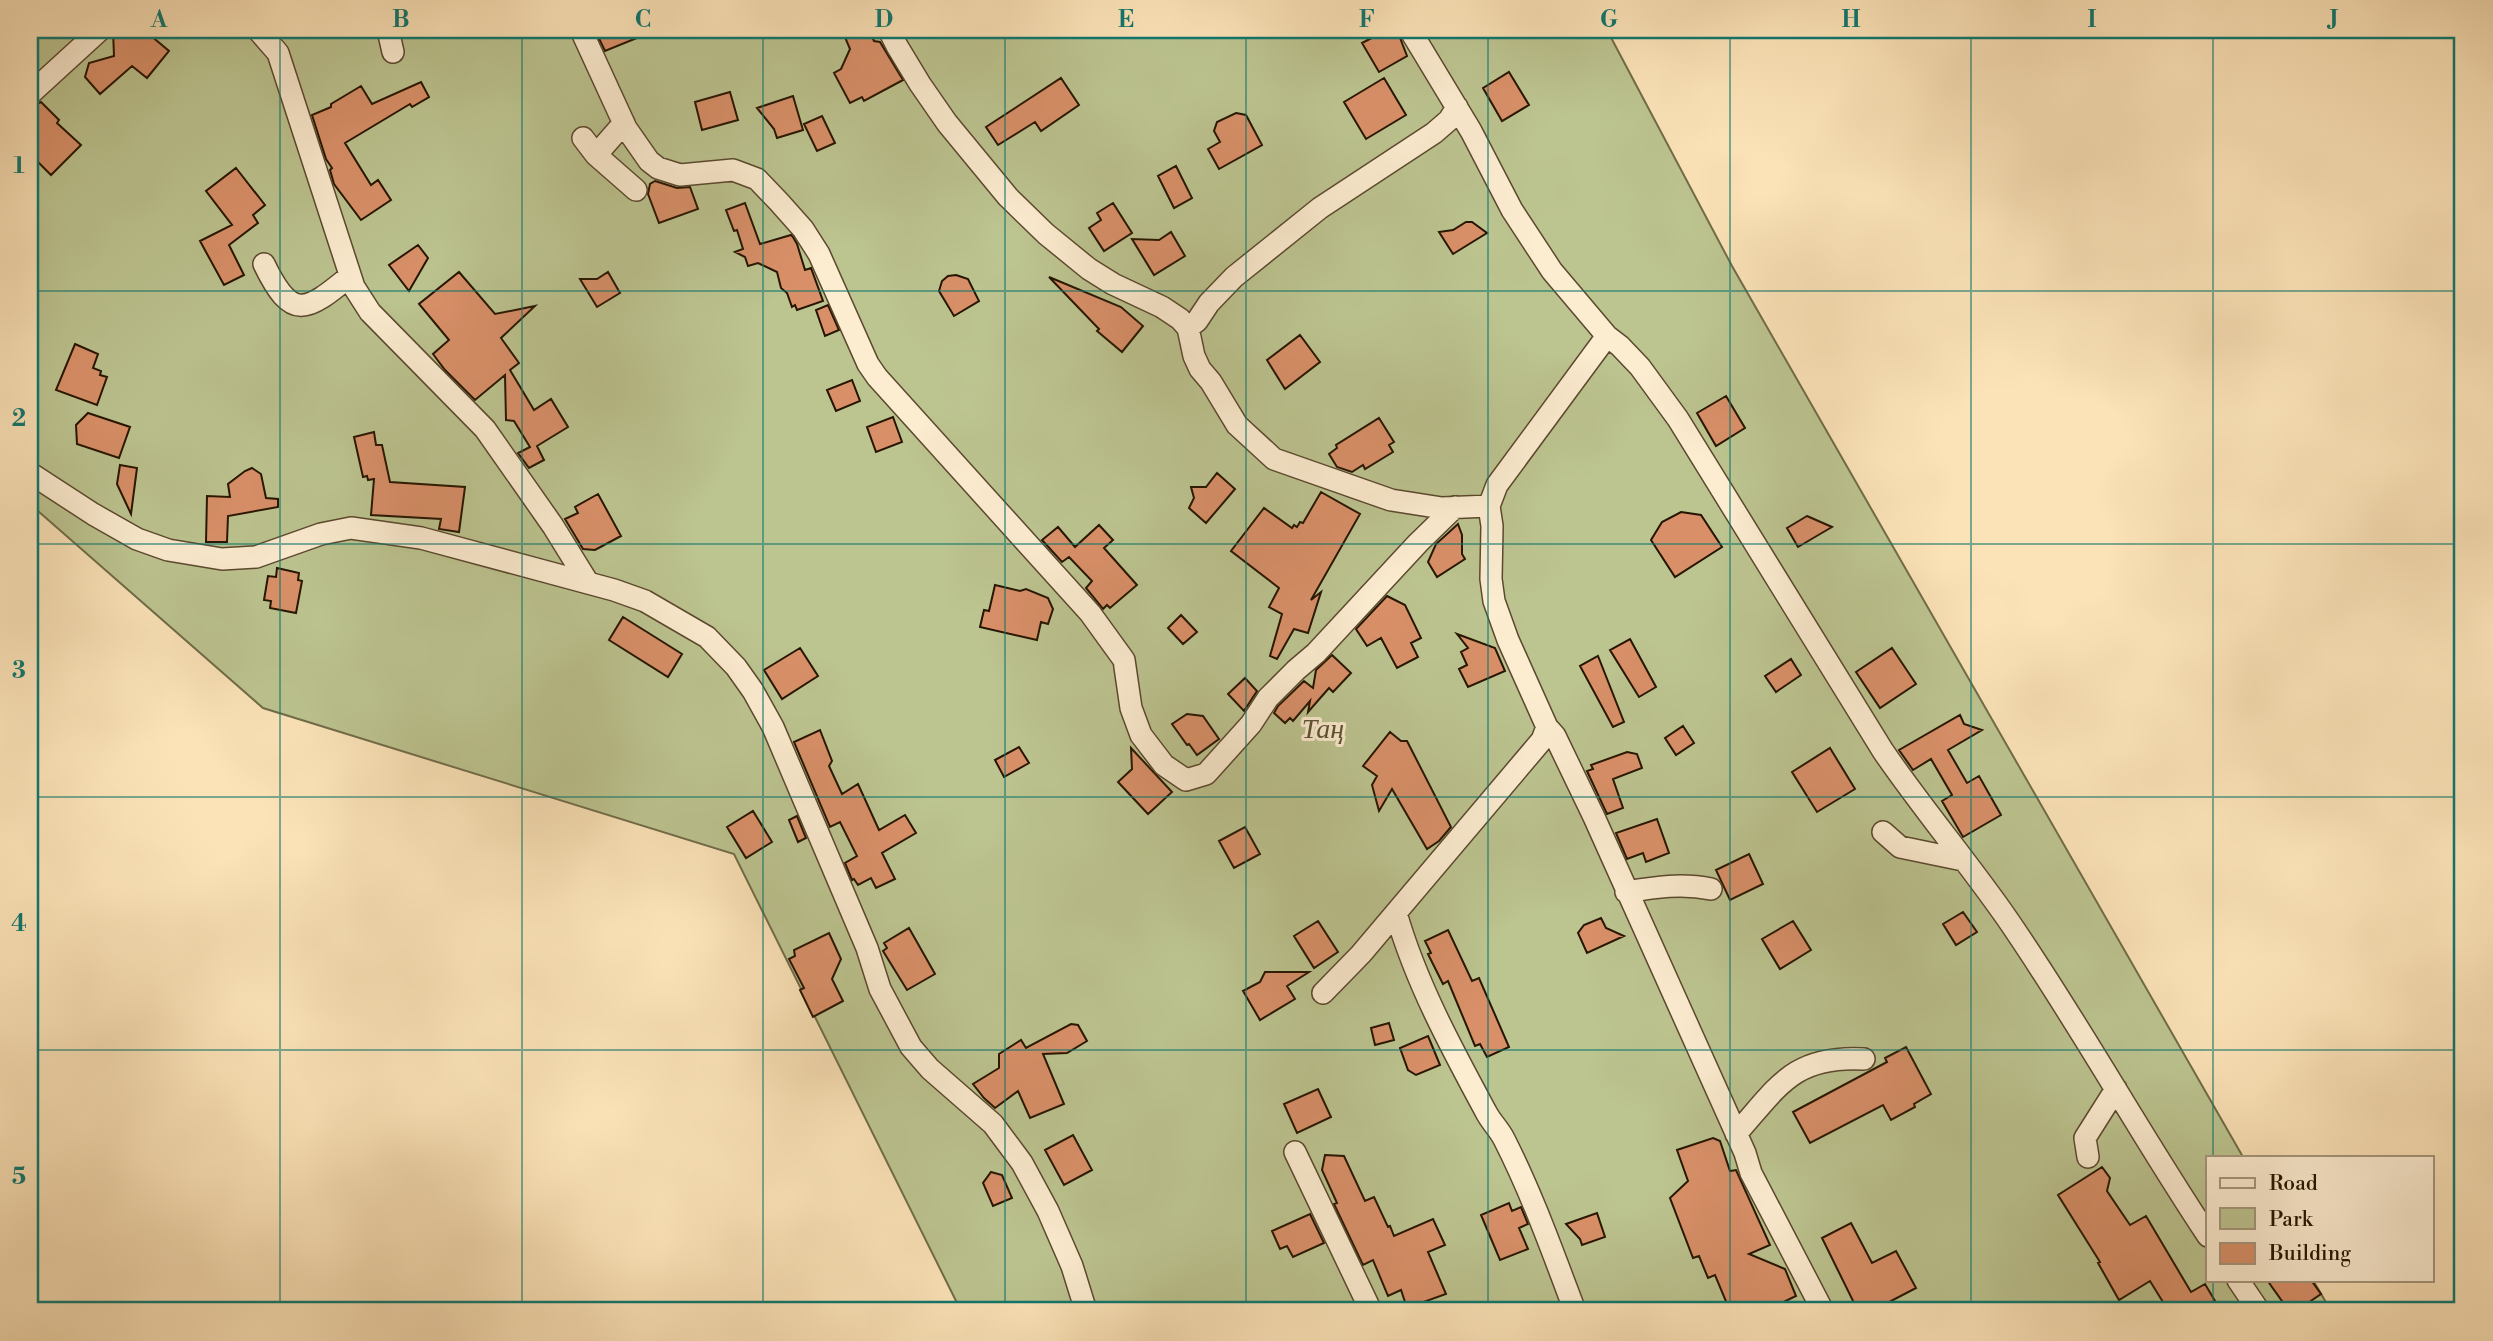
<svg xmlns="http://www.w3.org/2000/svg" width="2493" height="1341" font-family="'Libre Bodoni',serif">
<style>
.green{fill:#bcc490;stroke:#716c48;stroke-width:2}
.building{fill:#d99069;stroke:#261500;stroke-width:2}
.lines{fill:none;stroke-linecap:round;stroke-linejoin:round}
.minor-casing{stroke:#5b482e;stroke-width:24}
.minor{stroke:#fcecd0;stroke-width:21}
.grid{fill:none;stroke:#0f766e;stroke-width:2;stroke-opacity:0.55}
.labels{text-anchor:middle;stroke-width:6;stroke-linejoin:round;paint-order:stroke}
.park-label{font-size:28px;font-style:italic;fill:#5a5232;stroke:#fcecd0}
.neatline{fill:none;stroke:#0f766e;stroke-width:2.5}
.grid-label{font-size:23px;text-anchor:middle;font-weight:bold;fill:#0f766e}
</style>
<rect width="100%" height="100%" fill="#fbe2b7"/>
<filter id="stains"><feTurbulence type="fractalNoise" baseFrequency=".00286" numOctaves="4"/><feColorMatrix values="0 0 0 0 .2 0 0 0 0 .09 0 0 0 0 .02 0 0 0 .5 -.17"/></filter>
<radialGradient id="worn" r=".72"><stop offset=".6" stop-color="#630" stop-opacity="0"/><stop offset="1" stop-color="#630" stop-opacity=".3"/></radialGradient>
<path class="green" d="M 30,30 L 1607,30 L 1732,266 L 2243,1157 L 2208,1157 L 2208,1280 L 2313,1280 L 2331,1311 L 961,1311 L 734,854 L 263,708 L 30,504 Z"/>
<path class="building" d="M 113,30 L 144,30 L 169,51 L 147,78 L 132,66 L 100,94 L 85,77 L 89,63 L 114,56 Z
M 595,30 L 654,30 L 654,31 L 605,51 Z
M 842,30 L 869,30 L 874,41 L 880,42 L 903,80 L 864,101 L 862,97 L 850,103 L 834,73 L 841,69 L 850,49 Z
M 1387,30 L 1397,30 L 1407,56 L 1379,72 L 1362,43 Z
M 1509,72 L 1529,105 L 1502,121 L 1483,88 Z
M 1061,78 L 1079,105 L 1041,131 L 1035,122 L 998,145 L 986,127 Z
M 1384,78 L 1406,115 L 1366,139 L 1344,102 Z
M 421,82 L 429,97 L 412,107 L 410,104 L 345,143 L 371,185 L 378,180 L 391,200 L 361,220 L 334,184 L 330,170 L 332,168 L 326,159 L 312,115 L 331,107 L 331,104 L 361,86 L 372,104 Z
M 730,92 L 738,120 L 702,130 L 695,102 Z
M 793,96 L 803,130 L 777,138 L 774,129 L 757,108 Z
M 41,102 L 59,120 L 57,123 L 81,145 L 51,175 L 30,154 L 30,107 Z
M 1236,113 L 1246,115 L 1262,145 L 1219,169 L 1208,149 L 1220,142 L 1214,131 L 1217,122 Z
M 822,116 L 835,143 L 817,151 L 804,124 Z
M 1176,166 L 1192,198 L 1174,208 L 1158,176 Z
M 236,168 L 265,205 L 253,215 L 258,223 L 229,245 L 244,275 L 224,285 L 200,241 L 232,225 L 206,191 Z
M 655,181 L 677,188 L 690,187 L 698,209 L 659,223 L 648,194 L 650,184 Z
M 745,203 L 760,244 L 791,235 L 793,237 L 797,244 L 805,270 L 811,268 L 823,301 L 797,310 L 795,305 L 792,307 L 787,293 L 781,288 L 777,272 L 758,263 L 748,266 L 745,257 L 735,252 L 743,249 L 737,230 L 734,231 L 726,210 Z
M 1113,203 L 1132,233 L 1104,251 L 1089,228 L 1101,220 L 1097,213 Z
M 1466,222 L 1472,222 L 1487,233 L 1453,254 L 1439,232 L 1453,230 Z
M 1171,232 L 1185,256 L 1154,275 L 1132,239 L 1159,240 Z
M 418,245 L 428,258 L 409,291 L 389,265 Z
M 459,272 L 495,314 L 535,306 L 501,338 L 519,363 L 510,370 L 534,410 L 551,399 L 568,427 L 537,446 L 544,460 L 529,468 L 518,453 L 530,447 L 514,421 L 506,420 L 505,375 L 475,400 L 445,370 L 433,354 L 449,340 L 419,304 Z
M 608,272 L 620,293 L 597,307 L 580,279 L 597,279 Z
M 956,275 L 968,279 L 979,301 L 954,316 L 939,291 L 942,281 L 948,276 Z
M 1049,277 L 1121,307 L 1143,326 L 1122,352 L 1097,331 L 1099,329 Z
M 828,305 L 839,330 L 825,336 L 816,310 Z
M 1300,335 L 1320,362 L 1285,389 L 1267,360 Z
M 75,344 L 98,354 L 93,368 L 101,371 L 100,375 L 107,377 L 97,405 L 56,390 Z
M 852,380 L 860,401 L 836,411 L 827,390 Z
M 1726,396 L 1745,428 L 1716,446 L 1697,413 Z
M 88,413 L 130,427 L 119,458 L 77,444 L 76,425 Z
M 893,417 L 902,442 L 876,452 L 867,427 Z
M 1379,418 L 1394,442 L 1389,445 L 1393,452 L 1365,469 L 1363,465 L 1352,472 L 1337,467 L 1329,454 L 1337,448 L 1336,445 Z
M 374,432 L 376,445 L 382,445 L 390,482 L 465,487 L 459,532 L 439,529 L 441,519 L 371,515 L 374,479 L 368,480 L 367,476 L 363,477 L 354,437 Z
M 120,465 L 137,468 L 131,514 L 117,484 Z
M 252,468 L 261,474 L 266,498 L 278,499 L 278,507 L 228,516 L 227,542 L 206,542 L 207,496 L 230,497 L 228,484 L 245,471 Z
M 1217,473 L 1235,489 L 1206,523 L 1189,508 L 1194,498 L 1191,487 L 1206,487 Z
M 1321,492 L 1360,514 L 1311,600 L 1321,592 L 1308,633 L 1294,629 L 1277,659 L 1270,656 L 1282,614 L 1269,607 L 1279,588 L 1231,551 L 1264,508 L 1292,528 L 1294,525 L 1297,527 L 1300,522 L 1303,523 Z
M 598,494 L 621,536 L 595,550 L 583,549 L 565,519 L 578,513 L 575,507 Z
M 1681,512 L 1701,515 L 1722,547 L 1675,577 L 1651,540 L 1662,522 Z
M 1807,516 L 1832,527 L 1798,547 L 1787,528 Z
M 1458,524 L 1462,535 L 1462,554 L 1465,559 L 1437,577 L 1428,562 L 1436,544 Z
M 1099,525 L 1113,540 L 1104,548 L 1137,585 L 1110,608 L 1107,605 L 1103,609 L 1086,588 L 1092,581 L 1069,557 L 1062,562 L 1042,540 L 1058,527 L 1075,547 Z
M 277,568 L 299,573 L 298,580 L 302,581 L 296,613 L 270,608 L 271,601 L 264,600 L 268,576 L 276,577 Z
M 995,585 L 1020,591 L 1026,589 L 1048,598 L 1053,609 L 1048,624 L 1041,622 L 1037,640 L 980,627 L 984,610 L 989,611 Z
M 1387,596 L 1405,605 L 1421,638 L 1411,643 L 1418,657 L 1397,668 L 1381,638 L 1367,646 L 1356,629 Z
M 1181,615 L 1197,632 L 1183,644 L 1168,628 Z
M 623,617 L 682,654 L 668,677 L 609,640 Z
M 1457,634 L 1495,648 L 1505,671 L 1468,687 L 1459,669 L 1467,665 L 1461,652 L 1468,648 Z
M 1630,639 L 1656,687 L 1639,697 L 1610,650 Z
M 800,648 L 818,676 L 782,699 L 764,670 Z
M 1892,648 L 1916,684 L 1880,708 L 1856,672 Z
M 1332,655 L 1351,673 L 1333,692 L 1329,688 L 1308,712 L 1310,701 L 1293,721 L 1290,718 L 1285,723 L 1274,713 L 1278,706 L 1304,681 L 1313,688 L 1316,670 Z
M 1598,656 L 1624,722 L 1613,727 L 1580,666 Z
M 1791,659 L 1801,675 L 1776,692 L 1765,676 Z
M 1245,678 L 1257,691 L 1244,711 L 1228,694 Z
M 1187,714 L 1203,716 L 1219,739 L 1197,755 L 1189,744 L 1187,745 L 1172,724 Z
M 1960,715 L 1964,724 L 1982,730 L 1948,750 L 1967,783 L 1979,776 L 2001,815 L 1963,837 L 1942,801 L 1952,795 L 1931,759 L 1913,770 L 1899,750 Z
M 1683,726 L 1694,743 L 1676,755 L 1665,738 Z
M 820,730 L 832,761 L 829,766 L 842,794 L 858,784 L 879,830 L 905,815 L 916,833 L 882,853 L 895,879 L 876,888 L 871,878 L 858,885 L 854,879 L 852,880 L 845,863 L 857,856 L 840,822 L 830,827 L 794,742 Z
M 1390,732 L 1401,741 L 1407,741 L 1451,827 L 1439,841 L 1427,849 L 1392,789 L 1379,811 L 1372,785 L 1377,776 L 1363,766 Z
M 1019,747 L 1029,763 L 1004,777 L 995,760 Z
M 1131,748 L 1172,792 L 1148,814 L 1118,782 L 1132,769 Z
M 1830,748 L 1855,789 L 1817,812 L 1792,772 Z
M 1627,752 L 1637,754 L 1642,768 L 1613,779 L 1623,808 L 1607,814 L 1587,771 L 1593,769 L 1591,765 Z
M 753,811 L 772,842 L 746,858 L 727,827 Z
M 797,816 L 806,838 L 798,842 L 789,820 Z
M 1657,819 L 1669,853 L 1646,862 L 1643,853 L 1627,859 L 1616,833 Z
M 1245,827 L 1260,854 L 1234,868 L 1219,841 Z
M 1749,854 L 1763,884 L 1730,900 L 1716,870 Z
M 1963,912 L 1977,932 L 1956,945 L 1943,924 Z
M 1601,918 L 1606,928 L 1624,936 L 1587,953 L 1578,933 L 1584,925 Z
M 1318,921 L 1338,952 L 1314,968 L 1294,936 Z
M 1793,921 L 1811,950 L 1780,969 L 1762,939 Z
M 909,928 L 935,974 L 907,990 L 883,951 L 887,948 L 884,943 Z
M 1448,930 L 1472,981 L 1479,978 L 1509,1047 L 1487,1057 L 1480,1044 L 1475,1046 L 1448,981 L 1443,984 L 1428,954 L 1431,953 L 1425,941 Z
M 829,933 L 841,959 L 832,979 L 843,1001 L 813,1017 L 800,990 L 804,988 L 789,959 L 795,956 L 794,950 Z
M 1265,972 L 1309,972 L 1287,986 L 1295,999 L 1260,1020 L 1243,991 L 1260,982 Z
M 1389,1023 L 1394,1040 L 1375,1045 L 1371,1028 Z
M 1071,1024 L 1078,1025 L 1087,1041 L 1067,1053 L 1043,1054 L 1064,1104 L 1030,1118 L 1018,1091 L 995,1108 L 984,1098 L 973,1084 L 999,1068 L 999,1054 L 1021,1040 L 1026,1048 Z
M 1428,1036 L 1440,1065 L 1416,1075 L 1408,1070 L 1400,1048 Z
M 1906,1047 L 1931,1094 L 1914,1104 L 1915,1107 L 1891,1120 L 1883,1105 L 1810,1143 L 1793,1112 L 1887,1062 L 1885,1058 Z
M 1318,1089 L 1331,1117 L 1297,1133 L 1284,1104 Z
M 1073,1135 L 1092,1170 L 1064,1185 L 1045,1150 Z
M 1713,1138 L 1720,1141 L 1730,1171 L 1736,1170 L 1770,1245 L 1749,1254 L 1785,1269 L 1796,1296 L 1777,1305 L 1780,1311 L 1730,1311 L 1715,1275 L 1708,1278 L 1699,1256 L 1693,1258 L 1670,1198 L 1688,1181 L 1677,1150 Z
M 1325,1155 L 1344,1156 L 1365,1201 L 1374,1197 L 1388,1227 L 1390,1226 L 1394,1236 L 1433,1219 L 1445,1245 L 1428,1252 L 1446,1294 L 1407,1308 L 1401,1290 L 1388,1296 L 1373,1260 L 1363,1265 L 1334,1204 L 1337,1203 L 1322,1170 Z
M 2102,1167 L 2110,1178 L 2107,1191 L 2130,1225 L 2146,1216 L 2191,1292 L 2205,1284 L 2221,1311 L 2160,1311 L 2166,1307 L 2150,1281 L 2119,1300 L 2098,1263 L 2100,1262 L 2058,1195 Z
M 991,1172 L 1002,1175 L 1012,1198 L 993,1206 L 983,1183 Z
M 1509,1203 L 1512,1211 L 1521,1207 L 1528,1224 L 1519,1228 L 1528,1249 L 1500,1260 L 1481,1215 Z
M 1597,1213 L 1605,1237 L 1582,1245 L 1580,1239 L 1566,1224 Z
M 1310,1214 L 1324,1243 L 1293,1257 L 1287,1246 L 1280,1249 L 1272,1231 Z
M 1851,1223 L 1872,1263 L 1896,1251 L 1916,1288 L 1872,1311 L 1858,1311 L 1822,1238 Z
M 2267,1280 L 2311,1280 L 2321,1294 L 2296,1311 L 2289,1311 Z"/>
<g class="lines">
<defs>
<path id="minor" d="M 258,30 L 278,53 L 354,287 L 370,312 L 485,429 L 553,526 L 587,581
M 388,30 L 393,52
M 581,30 L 626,128 L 649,161 L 658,168 L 680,175 L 733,170 L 757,179 L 779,202 L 803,229 L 819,254 L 868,364 L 877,377 L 1090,613 L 1124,660 L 1131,708 L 1141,735 L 1164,765 L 1186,780 L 1206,774 L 1251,724 L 1268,698 L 1296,670 L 1316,653 L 1418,543 L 1455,507
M 889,30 L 897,46 L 920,84 L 947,123 L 1008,197 L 1046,234 L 1089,269 L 1113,284 L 1162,307 L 1180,319 L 1188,328 L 1194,356 L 1200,369 L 1211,382 L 1237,425 L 1274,459 L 1391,500 L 1442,508 L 1489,506
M 1410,30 L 1471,131 L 1512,210 L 1552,271 L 1607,336 L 1620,346 L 1640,367 L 1678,419 L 1883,751 C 1922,808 1967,861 2006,917 C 2078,1021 2138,1131 2208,1236
M 30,94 L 100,30
M 583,138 L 596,155 L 636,190
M 596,155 L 624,123
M 264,264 C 292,322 306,312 350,276
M 1188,328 L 1197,321 L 1209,303 L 1234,277 L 1320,208 L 1434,133 L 1449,120 L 1457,107
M 1607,336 L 1497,485 L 1489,506 L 1492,526 L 1491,579 L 1494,601 L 1508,640 L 1547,727 L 1555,736 L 1594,817 L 1745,1153 L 1751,1173 L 1823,1311
M 30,473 L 93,514 L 137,539 L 168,550 L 222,559 L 256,557 L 321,534 L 351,528 L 421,538 L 614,590 L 645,601 L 707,637 L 736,667 L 753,691 L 773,727 L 867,948 L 880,989 L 911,1047 L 930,1069 L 993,1124 L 1022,1163 L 1048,1211 L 1072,1266 L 1086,1311
M 1883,832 L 1900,847 L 1963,860
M 1626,892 C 1656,887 1682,883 1711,889
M 1396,913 C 1416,983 1452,1049 1486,1112 C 1491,1122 1499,1129 1504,1139 C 1532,1194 1553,1253 1575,1311
M 1323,993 L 1361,954 L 1542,740 L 1547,727
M 1736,1134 C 1778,1087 1793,1055 1864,1059
M 1295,1152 L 1371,1311
M 2088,1157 L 2085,1138 L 2116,1089
M 2238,1280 L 2259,1311"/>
</defs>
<use href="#minor" class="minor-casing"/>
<use href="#minor" class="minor"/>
</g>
<path class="grid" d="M 280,30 L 280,1311M 522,30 L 522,1311M 763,30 L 763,1311M 1005,30 L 1005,1311M 1246,30 L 1246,1311M 1488,30 L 1488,1311M 1730,30 L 1730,1311M 1971,30 L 1971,1311M 2213,30 L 2213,1157M 30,291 L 2463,291M 30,544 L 2463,544M 30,797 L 2463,797M 30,1050 L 2463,1050M 2213,1280 L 2213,1311"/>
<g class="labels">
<g class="park-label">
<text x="1323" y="738">Таң</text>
</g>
</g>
<rect width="2493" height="1341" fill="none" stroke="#fbe2b7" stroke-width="77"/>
<rect x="2206" y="1156" width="228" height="126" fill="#fcecd0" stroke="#a6967d" stroke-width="2"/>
<rect x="2220" y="1178" width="35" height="10" fill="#fcecd0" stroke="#a6967d" stroke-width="2"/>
<text x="2269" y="1190" font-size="21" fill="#261500">Road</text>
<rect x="2220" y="1208" width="35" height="21" fill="#bcc490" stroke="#a6967d" stroke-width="2"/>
<text x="2269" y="1226" font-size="21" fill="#261500">Park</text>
<rect x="2220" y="1243" width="35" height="21" fill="#d99069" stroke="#a6967d" stroke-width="2"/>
<text x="2269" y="1260" font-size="21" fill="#261500">Building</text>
<rect x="38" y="38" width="2416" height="1264" class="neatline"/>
<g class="grid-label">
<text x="159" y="27">A</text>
<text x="401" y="27">B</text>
<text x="643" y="27">C</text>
<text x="884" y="27">D</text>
<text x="1126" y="27">E</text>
<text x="1367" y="27">F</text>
<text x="1609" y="27">G</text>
<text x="1851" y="27">H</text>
<text x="2092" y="27">I</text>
<text x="2334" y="27">J</text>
<text x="19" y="173">1</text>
<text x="19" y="426">2</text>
<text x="19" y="678">3</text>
<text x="19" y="931">4</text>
<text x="19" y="1184">5</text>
</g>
<rect width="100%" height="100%" filter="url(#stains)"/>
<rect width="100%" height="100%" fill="url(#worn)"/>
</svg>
